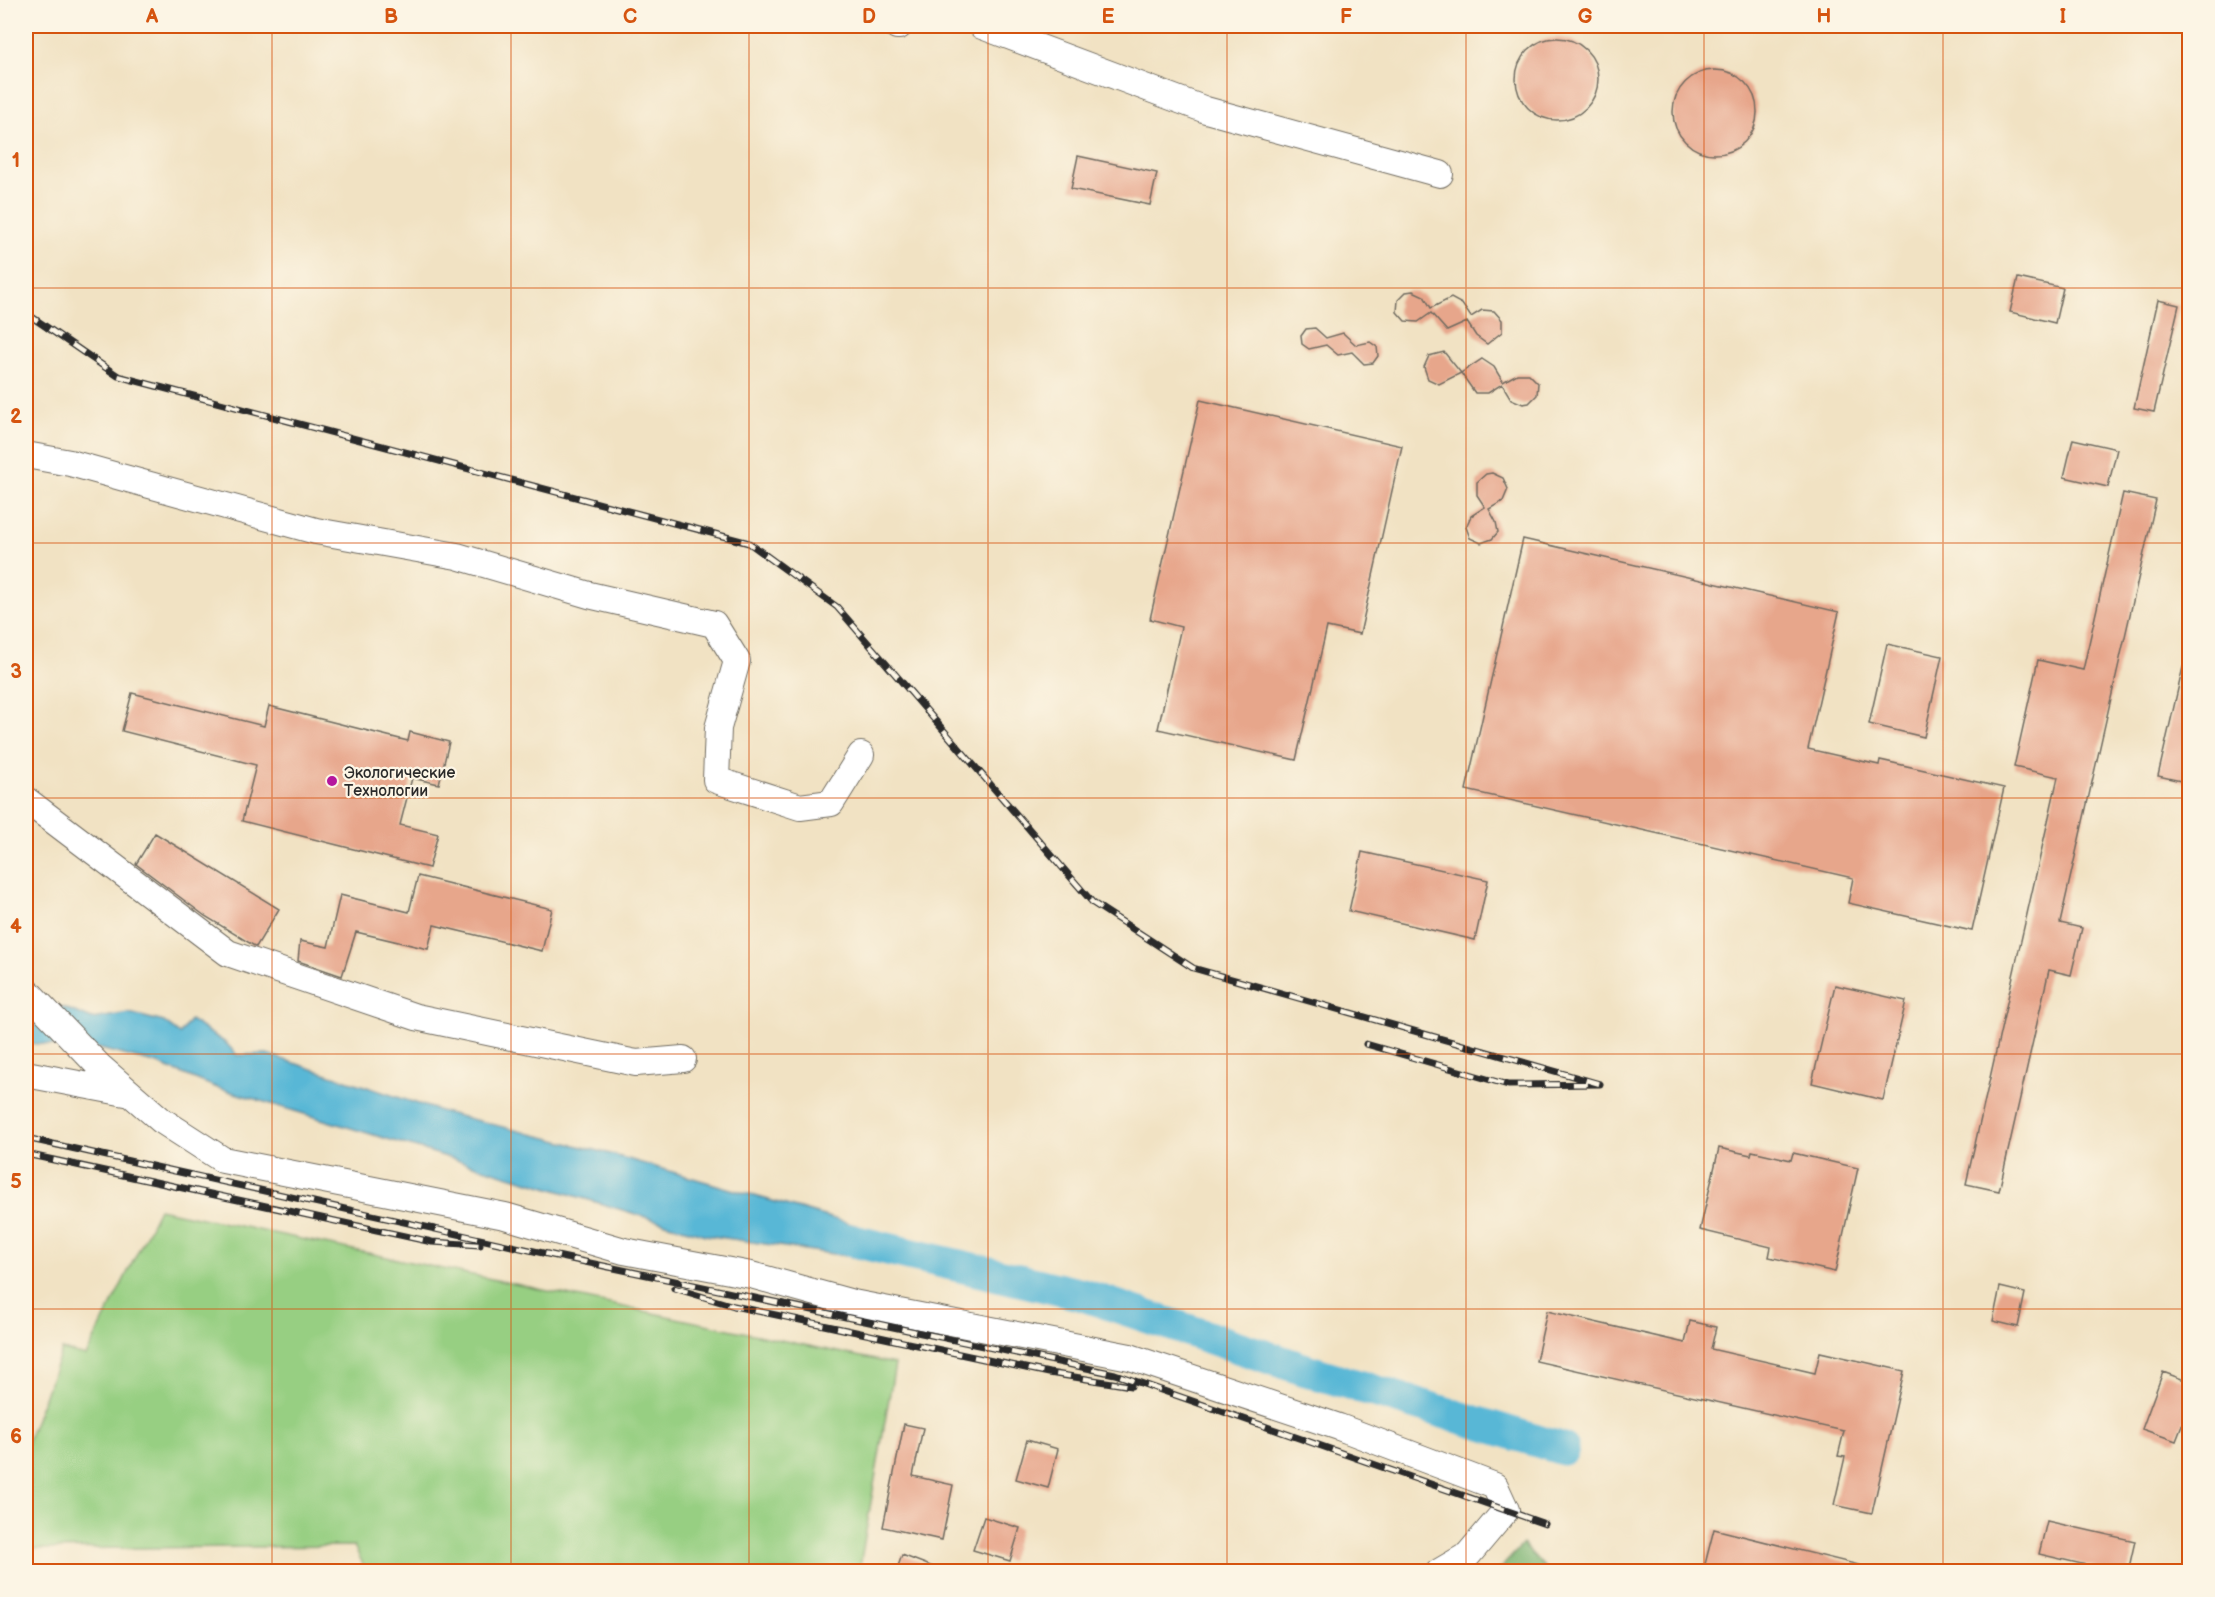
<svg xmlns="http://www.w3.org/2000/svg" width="2215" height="1597" font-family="'Balsamiq Sans',sans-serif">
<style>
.green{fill:#97cf82;stroke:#617d56;stroke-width:1.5}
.forest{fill:#79b270;stroke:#526e4e;stroke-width:1.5}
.water{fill:#58b7d6;stroke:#427180;stroke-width:1.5}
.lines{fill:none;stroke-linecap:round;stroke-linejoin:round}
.river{stroke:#58b7d6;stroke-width:33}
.building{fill:#e7a68b}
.minor-casing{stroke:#706b60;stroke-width:28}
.minor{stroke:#fff;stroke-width:26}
.rail-casing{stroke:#2b2b2b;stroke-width:7}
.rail{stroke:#fcf5e5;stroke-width:4.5;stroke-dasharray:14;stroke-linecap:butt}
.grid{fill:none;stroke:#d5540f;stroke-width:1.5;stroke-opacity:0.55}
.poi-dot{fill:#b5179e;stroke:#fcf5e5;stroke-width:2}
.labels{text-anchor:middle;stroke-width:4.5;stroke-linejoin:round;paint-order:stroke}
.poi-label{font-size:16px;fill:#2b2b2b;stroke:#fcf5e5;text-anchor:start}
.neatline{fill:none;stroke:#d5540f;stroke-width:2}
.grid-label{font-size:20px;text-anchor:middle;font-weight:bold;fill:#d5540f}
</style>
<rect width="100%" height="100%" fill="#fcf5e5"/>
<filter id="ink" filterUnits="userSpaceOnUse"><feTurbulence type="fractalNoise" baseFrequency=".0167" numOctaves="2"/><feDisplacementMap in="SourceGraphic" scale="12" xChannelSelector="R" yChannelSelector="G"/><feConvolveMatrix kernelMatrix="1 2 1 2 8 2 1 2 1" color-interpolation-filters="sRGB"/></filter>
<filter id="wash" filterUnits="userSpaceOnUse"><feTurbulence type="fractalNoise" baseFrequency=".008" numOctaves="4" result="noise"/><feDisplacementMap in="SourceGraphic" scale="24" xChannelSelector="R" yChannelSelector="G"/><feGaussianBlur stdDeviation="1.35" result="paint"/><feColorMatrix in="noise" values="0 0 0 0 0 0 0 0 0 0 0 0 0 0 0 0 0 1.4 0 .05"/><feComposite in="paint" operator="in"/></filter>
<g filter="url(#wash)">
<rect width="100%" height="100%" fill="#f1e2c3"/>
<path class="green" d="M 159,1209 L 895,1364 L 859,1571 L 367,1572 L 354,1546 L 26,1549 L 26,1445 L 62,1350 L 86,1356 Z"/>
<path class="forest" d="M 1523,1544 L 1548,1571 L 1498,1571 Z"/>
<path class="water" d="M 26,1001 L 65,1008 L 92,1019 L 129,1013 L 164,1022 L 180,1034 L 190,1020 L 226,1043 L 237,1055 L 267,1054 L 443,1112 L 607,1153 L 858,1226 L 876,1236 L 866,1259 L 705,1235 L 215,1087 L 158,1064 L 97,1048 L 26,1043 Z"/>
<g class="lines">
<path class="river" d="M 828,1235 L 1083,1295 L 1306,1370 L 1563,1449"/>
</g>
<g id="blocks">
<path class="building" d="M1516 79a41 41 0 1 1 82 0a41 41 0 1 1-82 0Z
M1673 112a42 42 0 1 1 84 0a42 42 0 1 1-84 0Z
M 1078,156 L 1157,173 L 1150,205 L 1071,189 Z
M 2018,278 L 2063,288 L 2055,323 L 2010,312 Z
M 1413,291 L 1424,296 L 1431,308 L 1451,298 L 1462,304 L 1471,317 L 1482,310 L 1494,311 L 1502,320 L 1502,332 L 1487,344 L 1476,336 L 1467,322 L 1447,331 L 1431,313 L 1418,322 L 1405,321 L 1397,312 L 1398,300 L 1406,292 Z
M 2158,300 L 2179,305 L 2154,412 L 2134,408 Z
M 1315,328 L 1326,338 L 1343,333 L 1356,345 L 1370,342 L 1377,347 L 1378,356 L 1373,363 L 1364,364 L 1352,352 L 1338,355 L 1326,345 L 1309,349 L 1302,344 L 1301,336 L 1306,329 Z
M 1444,352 L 1461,373 L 1439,384 L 1428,379 L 1424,367 L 1429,356 Z
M 1482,359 L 1494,367 L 1503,382 L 1517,374 L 1529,374 L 1538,383 L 1537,395 L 1529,403 L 1523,404 L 1511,399 L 1502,384 L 1488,393 L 1475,393 L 1461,373 Z
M 1200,400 L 1402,446 L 1360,634 L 1327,627 L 1296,760 L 1158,729 L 1181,627 L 1150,619 Z
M 2073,439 L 2117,449 L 2108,487 L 2064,477 Z
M 1492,473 L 1503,478 L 1508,489 L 1503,501 L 1489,509 L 1496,522 L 1498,532 L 1492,539 L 1481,543 L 1470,538 L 1466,527 L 1471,516 L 1485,507 L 1477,495 L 1477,482 L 1486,474 Z
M 2123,493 L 2156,500 L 2060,923 L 2082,928 L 2071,975 L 2049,970 L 1999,1191 L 1966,1184 L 2058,777 L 2014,767 L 2038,660 L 2083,670 Z
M 1523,539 L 1839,612 L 1808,749 L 1879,765 L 1880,760 L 2004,788 L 1972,931 L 1848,903 L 1853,878 L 1466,790 Z
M 1887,644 L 1942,656 L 1924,737 L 1869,724 Z
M 2183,667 L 2190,667 L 2190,783 L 2158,776 Z
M 132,693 L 264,726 L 269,706 L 408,741 L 410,732 L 449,742 L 439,784 L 412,778 L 400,825 L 438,834 L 429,868 L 242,821 L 256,765 L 122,731 Z
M 155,833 L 279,909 L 256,947 L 205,916 L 136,864 Z
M 1362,852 L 1488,880 L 1475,940 L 1349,911 Z
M 418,876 L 552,909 L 542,951 L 434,925 L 428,949 L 356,932 L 342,976 L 298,961 L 300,941 L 328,947 L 340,895 L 409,912 Z
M 1835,985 L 1906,1001 L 1883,1100 L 1812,1083 Z
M 1719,1148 L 1751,1155 L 1752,1151 L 1791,1160 L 1793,1153 L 1858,1168 L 1835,1272 L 1769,1257 L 1771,1247 L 1700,1230 Z
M 2000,1287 L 2025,1293 L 2018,1327 L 1993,1321 Z
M 1547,1311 L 1685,1343 L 1690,1321 L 1716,1327 L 1711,1349 L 1815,1373 L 1820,1352 L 1904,1371 L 1872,1513 L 1834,1505 L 1845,1457 L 1838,1456 L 1844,1431 L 1536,1361 Z
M 2163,1372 L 2190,1382 L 2190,1405 L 2176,1441 L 2142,1429 Z
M 904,1424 L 923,1428 L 913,1476 L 953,1485 L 942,1540 L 883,1527 Z
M 1027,1440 L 1058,1449 L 1048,1488 L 1016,1479 Z
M 984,1517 L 1020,1528 L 1010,1561 L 973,1550 Z
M 2047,1521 L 2135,1541 L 2128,1572 L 2116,1572 L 2039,1554 Z
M 1714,1529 L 1863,1566 L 1863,1572 L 1703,1572 Z
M 902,1555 L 941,1570 L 941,1572 L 896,1572 Z"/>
</g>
</g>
<g filter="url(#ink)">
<use href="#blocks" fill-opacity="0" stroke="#706b60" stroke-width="1.5"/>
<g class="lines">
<defs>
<path id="minor" d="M 897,26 L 899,26
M 982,26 L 1206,110 L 1440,174
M 26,455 L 70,463 L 316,531 L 457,556 L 589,595 L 714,624 L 737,661 L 718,728 L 716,780 L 800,807 L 831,803 L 861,755
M 26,800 L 228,953 L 416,1017 L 636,1063 L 683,1059
M 26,990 L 99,1066 L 161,1120 L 223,1160 L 505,1216 L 624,1251 L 751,1275 L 853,1303 L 1130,1357 L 1339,1427 L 1495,1486 L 1506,1510 L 1468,1555 L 1439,1572
M 26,1074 L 131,1094"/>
</defs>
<use href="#minor" class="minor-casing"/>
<use href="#minor" class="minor"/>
<defs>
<path id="rail" d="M 26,313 L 118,376 L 749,543 L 837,607 L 1093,903 L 1193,968 L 1600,1084 L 1508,1085 L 1366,1044
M 26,1138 L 552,1255 L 1115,1374 L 1545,1524
M 26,1154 L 432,1242 L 480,1245
M 674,1288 L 734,1306 L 1049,1373 L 1131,1386"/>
</defs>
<use href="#rail" class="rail-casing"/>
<use href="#rail" class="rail"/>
</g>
</g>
<path class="grid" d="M 272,26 L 272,1572M 511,26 L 511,1572M 749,26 L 749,1572M 988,26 L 988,1572M 1227,26 L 1227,1572M 1466,26 L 1466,1572M 1704,26 L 1704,1572M 1943,26 L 1943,1572M 26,288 L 2190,288M 26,543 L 2190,543M 26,798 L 2190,798M 26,1054 L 2190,1054M 26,1309 L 2190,1309"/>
<circle class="poi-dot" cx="332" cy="781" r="6"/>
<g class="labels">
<g class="poi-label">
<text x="344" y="778">Экологические<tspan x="344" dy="18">Технологии</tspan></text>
</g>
</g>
<rect width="2215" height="1597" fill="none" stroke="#fcf5e5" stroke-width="66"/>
<rect x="33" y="33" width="2149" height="1531" class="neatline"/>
<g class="grid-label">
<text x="152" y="23">A</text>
<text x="391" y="23">B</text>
<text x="630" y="23">C</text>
<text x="869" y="23">D</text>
<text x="1108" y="23">E</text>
<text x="1346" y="23">F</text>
<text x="1585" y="23">G</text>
<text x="1824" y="23">H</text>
<text x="2063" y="23">I</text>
<text x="16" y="167">1</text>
<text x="16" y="423">2</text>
<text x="16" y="678">3</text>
<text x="16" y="933">4</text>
<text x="16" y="1188">5</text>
<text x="16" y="1443">6</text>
</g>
</svg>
